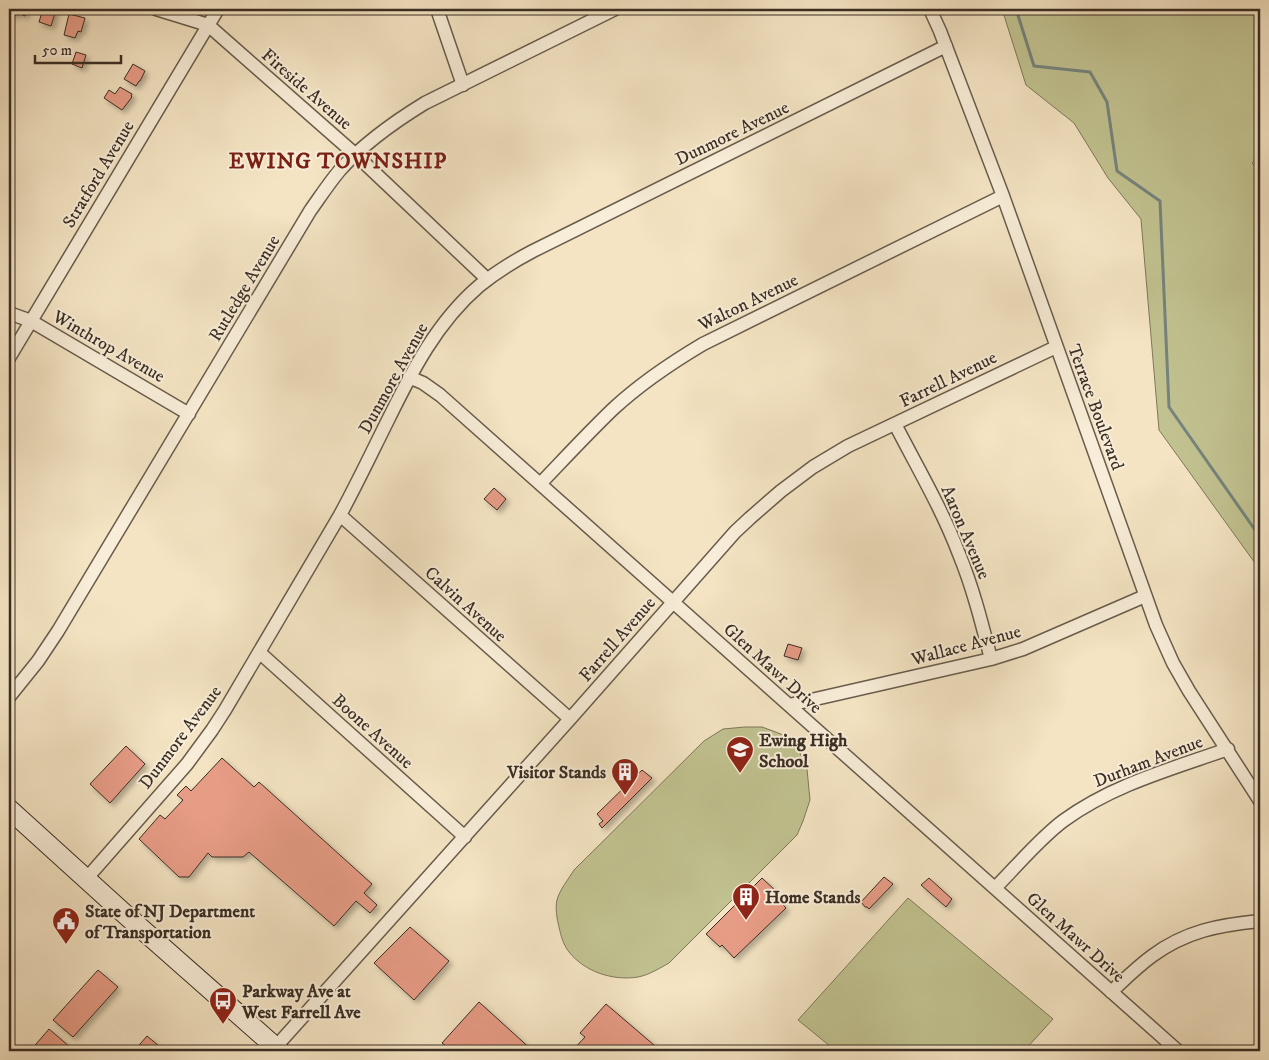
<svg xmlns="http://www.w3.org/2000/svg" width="1269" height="1060" font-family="'IM FELL DW Pica',serif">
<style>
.green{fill:#c1c290;stroke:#7e785a}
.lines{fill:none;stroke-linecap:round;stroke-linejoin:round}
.stream{stroke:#75847d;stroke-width:3}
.building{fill:#e79c86;stroke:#3a2e24;filter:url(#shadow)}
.minor-casing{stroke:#685c4c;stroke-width:15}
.secondary-casing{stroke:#3a2e24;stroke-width:21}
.minor{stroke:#f8edd8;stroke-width:12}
.secondary{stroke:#f8edd8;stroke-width:19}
.labels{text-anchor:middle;stroke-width:4;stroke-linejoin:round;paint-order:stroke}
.street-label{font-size:18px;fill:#3a2e24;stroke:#f8edd8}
.poi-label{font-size:18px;font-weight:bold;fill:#3a2e24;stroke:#f8edd8;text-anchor:start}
.district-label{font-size:22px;font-weight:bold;letter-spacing:1px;fill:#7a1f14;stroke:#f8edd8}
</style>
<defs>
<filter id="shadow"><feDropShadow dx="3.5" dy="3.5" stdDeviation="2.5" flood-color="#0004"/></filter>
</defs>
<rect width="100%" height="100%" fill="#f4e4c3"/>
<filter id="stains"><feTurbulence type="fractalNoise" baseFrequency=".004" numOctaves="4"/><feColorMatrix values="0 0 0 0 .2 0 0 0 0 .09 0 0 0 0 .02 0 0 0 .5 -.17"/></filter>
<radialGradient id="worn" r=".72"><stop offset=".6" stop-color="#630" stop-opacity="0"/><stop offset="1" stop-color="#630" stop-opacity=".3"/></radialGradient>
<path class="green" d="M 1002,9 L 1260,9 L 1260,156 L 1252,163 L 1260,170 L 1260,570 L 1159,430 L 1141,219 L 1108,178 L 1074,123 L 1026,85 Z
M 745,727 L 762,727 L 781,734 L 800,753 L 807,769 L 810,800 L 803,821 L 797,835 L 669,963 C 660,968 649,975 638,977 C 613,981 585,972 569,952 C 563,944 561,936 559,927 C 557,919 555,908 557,900 C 560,889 568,880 574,870 L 704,741 L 723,729 Z
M 908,898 L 1053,1019 L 1024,1051 L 836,1051 L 798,1020 Z"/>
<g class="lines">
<path class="stream" d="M 1016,9 L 1034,66 L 1090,72 L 1107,102 L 1117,171 L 1160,201 L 1169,407 L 1260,537"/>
</g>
<path class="building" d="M 10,9 L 27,9 L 25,16 L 16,12 L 15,16 L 9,14 Z
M 43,9 L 51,9 L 56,10 L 51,26 L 39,22 Z
M 69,14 L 85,18 L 81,32 L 78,31 L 75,38 L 64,35 Z
M 76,52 L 86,55 L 82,68 L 72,64 Z
M 133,64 L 145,71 L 140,81 L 139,81 L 136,86 L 124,79 Z
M 120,87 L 132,94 L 131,96 L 132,97 L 122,110 L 104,98 L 109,90 L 115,94 Z
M 494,488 L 506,499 L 497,510 L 484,499 Z
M 788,644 L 802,648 L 798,660 L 784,656 Z
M 126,746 L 145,764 L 110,803 L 90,784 Z
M 222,758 L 254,787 L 259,782 L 372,884 L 364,893 L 377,905 L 370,913 L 356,901 L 334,926 L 249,852 L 243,857 L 212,857 L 208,853 L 189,877 L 179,877 L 139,839 L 160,815 L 165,819 L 183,800 L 177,795 L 186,786 L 191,791 Z
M 642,770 L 652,778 L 602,828 L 599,824 L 603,821 L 597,814 Z
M 884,877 L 893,884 L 869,909 L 867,907 L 865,907 L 861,902 Z
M 762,878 L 776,891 L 774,894 L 786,908 L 734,958 L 722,945 L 720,947 L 706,934 Z
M 929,878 L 952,899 L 946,907 L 921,885 Z
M 410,927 L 449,961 L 414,1000 L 374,963 Z
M 98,970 L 118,987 L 73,1037 L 53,1020 Z
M 479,1002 L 533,1051 L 441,1051 L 446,1046 L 442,1043 Z
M 606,1004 L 661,1051 L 572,1051 L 585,1037 L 580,1033 Z
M 49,1029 L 70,1047 L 66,1051 L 30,1051 Z
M 147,1036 L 165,1051 L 134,1051 Z
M 770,1047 L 779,1048 L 789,1051 L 749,1051 L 758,1049 Z"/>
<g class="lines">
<defs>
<path id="minor" d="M 156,9 L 208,25 L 356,155 L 487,279
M 437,9 L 463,85
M 930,9 L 940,31 L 1003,196 L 1156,625 L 1173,663 L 1189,691 L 1260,801
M 9,313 L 31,321 L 189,414
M 9,358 L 218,9
M 409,377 L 423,383 L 440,395 L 1178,1051
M 895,424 C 917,467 942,509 959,554 C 973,588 982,624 991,659
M 540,484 C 564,459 588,433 613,409 C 640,384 671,363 703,344 L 1003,196
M 340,515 L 570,719
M 259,652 L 465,837
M 9,697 L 38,661 L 58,631 L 310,211 C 320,197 329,183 340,170 C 364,143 394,122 425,103 L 615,9
M 789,705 L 991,659 L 1023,649 L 1145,596
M 87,878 L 187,764 L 212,730 L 225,710 L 340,515 C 357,484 372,452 388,420 C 412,371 437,322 479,286 C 496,272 514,261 533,251 L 946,46
M 995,888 C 1017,866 1038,840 1063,821 C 1112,785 1171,769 1228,749
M 1111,992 C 1124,980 1137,967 1152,956 C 1186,931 1219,925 1260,921
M 272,1051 L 570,719 L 735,532 L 750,518 L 781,491 L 813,467 L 848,446 L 1056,347"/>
<path id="secondary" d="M 9,809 L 127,916 L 280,1051"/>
</defs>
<use href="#minor" class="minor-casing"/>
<use href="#secondary" class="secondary-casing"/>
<use href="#minor" class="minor"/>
<use href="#secondary" class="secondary"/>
</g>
<defs>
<symbol id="school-pin" viewBox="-11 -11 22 30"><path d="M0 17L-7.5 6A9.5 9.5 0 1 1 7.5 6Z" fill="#8f2418" stroke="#f8edd8"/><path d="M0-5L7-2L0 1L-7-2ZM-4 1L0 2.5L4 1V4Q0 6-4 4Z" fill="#fff"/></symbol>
<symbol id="building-pin" viewBox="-11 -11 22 30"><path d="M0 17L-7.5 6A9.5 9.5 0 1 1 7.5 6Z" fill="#8f2418" stroke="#f8edd8"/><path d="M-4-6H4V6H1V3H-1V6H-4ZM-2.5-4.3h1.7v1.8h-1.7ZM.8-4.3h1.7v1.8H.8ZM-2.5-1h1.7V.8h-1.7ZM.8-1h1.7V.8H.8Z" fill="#fff"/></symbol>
<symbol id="civic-pin" viewBox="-11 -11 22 30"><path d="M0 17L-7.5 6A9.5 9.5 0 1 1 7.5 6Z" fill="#8f2418" stroke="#f8edd8"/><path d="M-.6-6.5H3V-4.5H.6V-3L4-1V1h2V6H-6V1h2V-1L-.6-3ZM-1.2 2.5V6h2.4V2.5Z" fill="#fff"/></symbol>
<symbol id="bus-pin" viewBox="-11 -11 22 30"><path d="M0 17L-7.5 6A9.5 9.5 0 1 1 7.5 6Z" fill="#8f2418" stroke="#f8edd8"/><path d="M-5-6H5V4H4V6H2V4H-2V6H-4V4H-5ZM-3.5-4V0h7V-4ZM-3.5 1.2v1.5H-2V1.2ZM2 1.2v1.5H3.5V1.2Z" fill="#fff"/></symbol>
</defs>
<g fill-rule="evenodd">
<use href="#school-pin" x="724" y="734" width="32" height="43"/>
<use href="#building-pin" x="609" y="756" width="32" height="43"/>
<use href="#building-pin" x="730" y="881" width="32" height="43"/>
<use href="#civic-pin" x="50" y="905" width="32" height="43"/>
<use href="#bus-pin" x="207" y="985" width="32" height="43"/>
</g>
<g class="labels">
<g class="street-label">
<text transform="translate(307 89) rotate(41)" y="6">Fireside Avenue</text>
<text transform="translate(732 133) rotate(-26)" y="6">Dunmore Avenue</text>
<text transform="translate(98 174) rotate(-59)" y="6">Stratford Avenue</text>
<text transform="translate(244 288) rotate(-59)" y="6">Rutledge Avenue</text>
<text transform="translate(748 302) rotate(-26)" y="6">Walton Avenue</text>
<text transform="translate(109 346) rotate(30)" y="6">Winthrop Avenue</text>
<text transform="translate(393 378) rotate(-61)" y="6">Dunmore Avenue</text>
<text transform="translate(948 379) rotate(-26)" y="6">Farrell Avenue</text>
<text transform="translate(1096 407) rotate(70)" y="6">Terrace Boulevard</text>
<text transform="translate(966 532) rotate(67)" y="6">Aaron Avenue</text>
<text transform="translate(466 604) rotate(42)" y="6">Calvin Avenue</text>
<text transform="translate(617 639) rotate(-49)" y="6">Farrell Avenue</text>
<text transform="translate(966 645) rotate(-15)" y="6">Wallace Avenue</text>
<text transform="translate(773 668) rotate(42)" y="6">Glen Mawr Drive</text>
<text transform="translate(373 731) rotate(42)" y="6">Boone Avenue</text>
<text transform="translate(180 737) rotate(-53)" y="6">Dunmore Avenue</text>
<text transform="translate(1148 761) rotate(-21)" y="6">Durham Avenue</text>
<text transform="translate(1076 937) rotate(42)" y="6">Glen Mawr Drive</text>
</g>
<g class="poi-label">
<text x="759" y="746">Ewing High<tspan x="759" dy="21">School</tspan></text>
<text x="606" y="778" text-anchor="end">Visitor Stands</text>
<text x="765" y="903">Home Stands</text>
<text x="85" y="917">State of NJ Department<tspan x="85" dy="21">of Transportation</tspan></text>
<text x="242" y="997">Parkway Ave at<tspan x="242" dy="21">West Farrell Ave</tspan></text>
</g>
<g class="district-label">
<text x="338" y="168">EWING TOWNSHIP</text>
</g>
</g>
<rect width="1269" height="1060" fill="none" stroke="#f4e4c3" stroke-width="30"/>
<rect x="10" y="10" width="1249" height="1040" fill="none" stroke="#3a2e24" stroke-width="2.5"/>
<rect x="15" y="15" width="1239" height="1030" fill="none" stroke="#3a2e24"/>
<path d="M35 55v8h86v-8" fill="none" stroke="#3a2e24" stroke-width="2.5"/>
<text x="42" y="55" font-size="15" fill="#3a2e24" stroke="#f8edd8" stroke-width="4" paint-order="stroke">50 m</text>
<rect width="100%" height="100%" filter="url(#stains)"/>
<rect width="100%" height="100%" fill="url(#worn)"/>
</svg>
